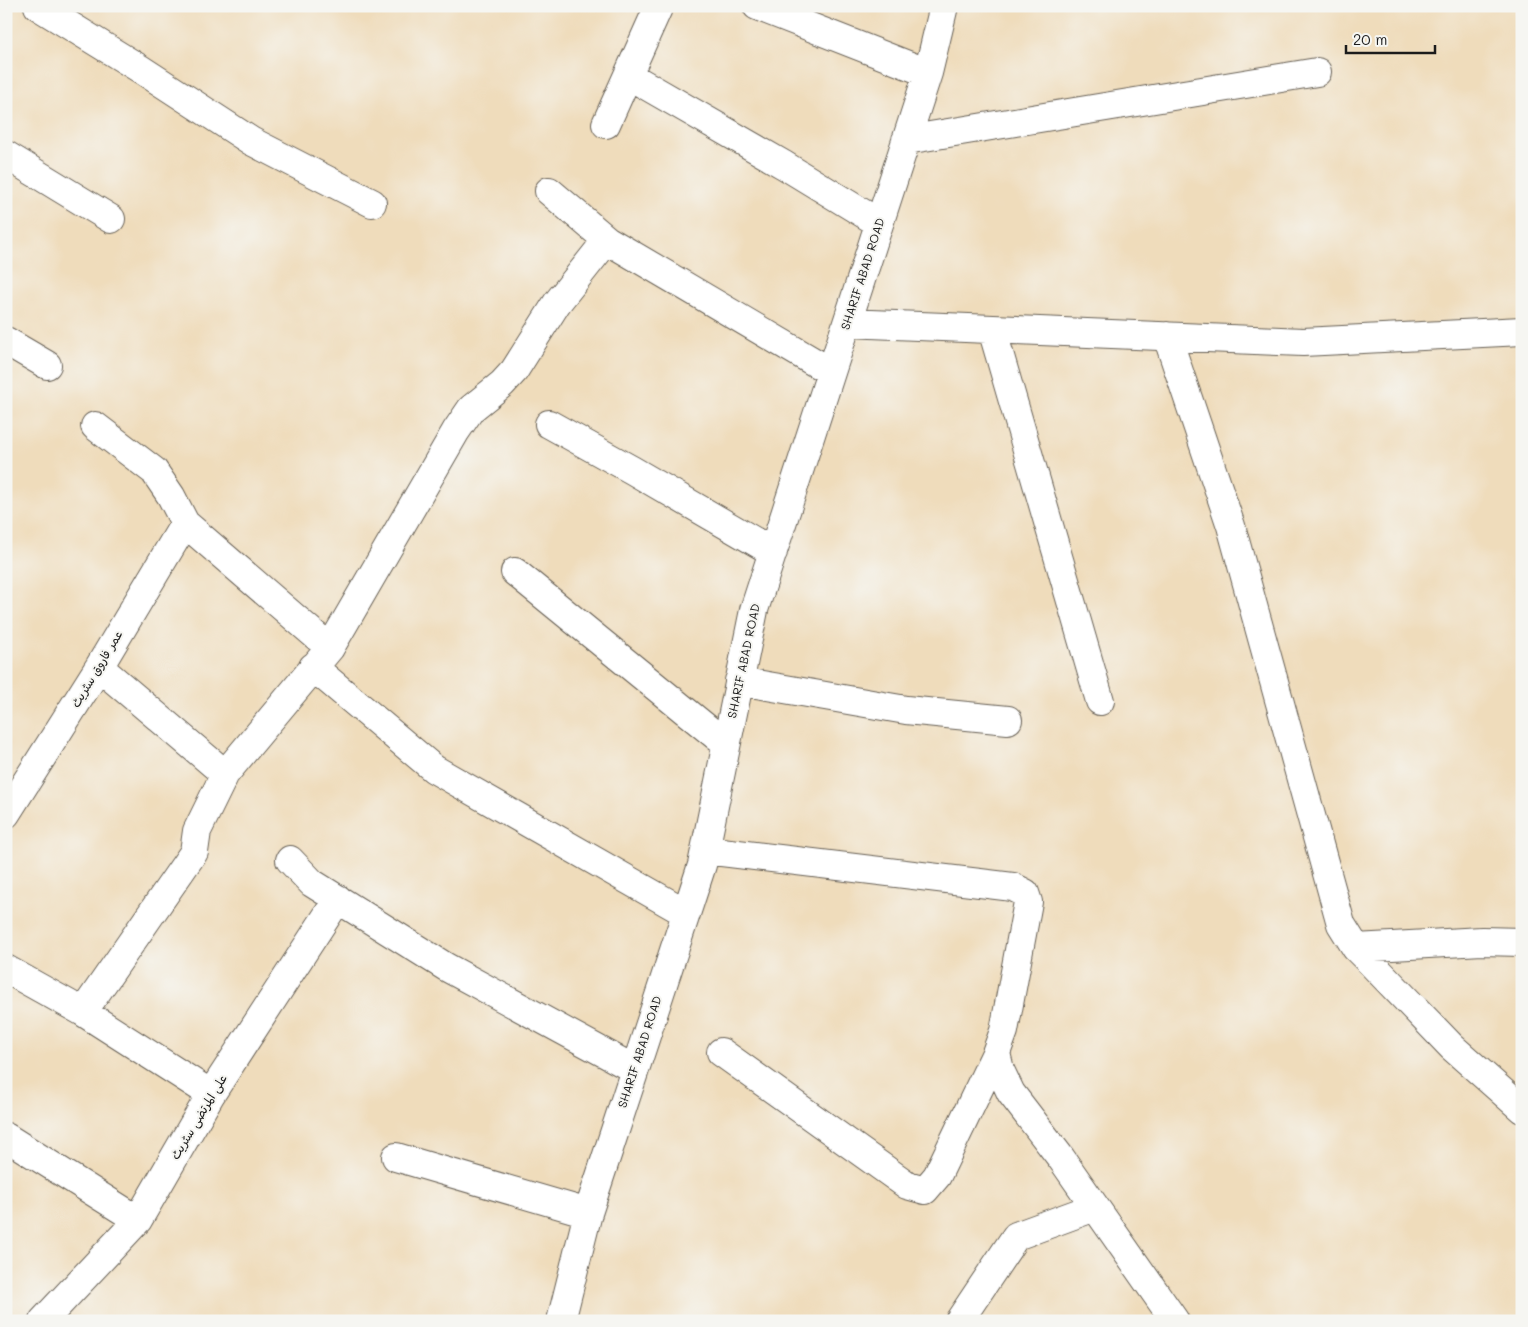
<svg xmlns="http://www.w3.org/2000/svg" width="1528" height="1327" font-family="Mali,'Playpen Sans Arabic',sans-serif">
<style>
.lines{fill:none;stroke-linecap:round;stroke-linejoin:round}
.street-casing{stroke:#665f54;stroke-width:30}
.street{stroke:#fff;stroke-width:28}
.labels{text-anchor:middle;stroke-width:4;stroke-linejoin:round;paint-order:stroke}
.street-label{font-size:12px;fill:#1c1c1c;stroke:#f6f6f2}
</style>
<rect width="100%" height="100%" fill="#f6f6f2"/>
<filter id="ink" filterUnits="userSpaceOnUse"><feTurbulence type="fractalNoise" baseFrequency=".02" numOctaves="2"/><feDisplacementMap in="SourceGraphic" scale="10" xChannelSelector="R" yChannelSelector="G"/><feConvolveMatrix kernelMatrix="1 2 1 2 8 2 1 2 1" color-interpolation-filters="sRGB"/></filter>
<filter id="wash" filterUnits="userSpaceOnUse"><feTurbulence type="fractalNoise" baseFrequency=".0096" numOctaves="4" result="noise"/><feDisplacementMap in="SourceGraphic" scale="20" xChannelSelector="R" yChannelSelector="G"/><feGaussianBlur stdDeviation="1.12" result="paint"/><feColorMatrix in="noise" values="0 0 0 0 0 0 0 0 0 0 0 0 0 0 0 0 0 1.4 0 .05"/><feComposite in="paint" operator="in"/></filter>
<g filter="url(#wash)">
<rect width="100%" height="100%" fill="#efdcbb"/>
</g>
<g filter="url(#ink)">
<g class="lines">
<defs>
<path id="street" d="M 38,6 L 142,70 L 251,141 L 372,203
M 757,6 L 928,73
M 628,75 L 784,165 L 879,223
M 606,124 L 659,6
M 906,140 L 1317,72
M 6,155 L 111,219
M 549,191 L 607,240 L 831,372
M 847,323 L 1303,342 L 1522,331
M 992,329 L 1100,701
M 1167,336 L 1231,526 L 1341,924 L 1356,948 L 1372,964 L 1452,1047 L 1522,1109
M 6,341 L 47,365
M 549,424 L 632,470 L 773,552
M 95,426 L 154,471 L 171,496 L 185,523 L 330,648
M 515,572 L 726,744
M 99,667 L 225,774
M 313,667 L 434,769 L 686,913
M 739,681 L 906,710 L 1008,720
M 6,814 L 99,667 L 185,523
M 705,850 L 1013,887 L 1025,893 L 1028,902 L 1004,1031 L 996,1053 L 1000,1070 L 1011,1093 L 1061,1158 L 1175,1321
M 290,860 L 312,883 L 446,967 L 634,1069
M 1356,948 L 1482,941 L 1522,942
M 6,969 L 83,1012 L 211,1094
M 83,1012 L 194,852 L 197,831 L 225,774 L 330,648 L 456,431 L 471,409 L 502,384 L 514,371 L 557,303 L 607,240
M 721,1052 L 907,1185 L 925,1190 L 937,1176 L 996,1053
M 6,1137 L 138,1220
M 396,1157 L 588,1213
M 43,1321 L 138,1220 L 211,1094 L 338,899
M 561,1321 L 588,1213 L 702,865 L 754,610 L 928,73 L 944,6
M 959,1321 L 1016,1236 L 1095,1207"/>
</defs>
<use href="#street" class="street-casing"/>
<use href="#street" class="street"/>
</g>
</g>
<g class="labels">
<g class="street-label">
<text transform="translate(863 274) rotate(-72)" y="4">SHARIF ABAD ROAD</text>
<text transform="translate(744 661) rotate(-78)" y="4">SHARIF ABAD ROAD</text>
<text transform="translate(97 669) rotate(-59)" y="4">عمر فاروق سٹریٹ</text>
<text transform="translate(640 1052) rotate(-72)" y="4">SHARIF ABAD ROAD</text>
<text transform="translate(199 1117) rotate(-59)" y="4">علی المرتضی سٹریٹ</text>
</g>
</g>
<rect width="1528" height="1327" fill="none" stroke="#f6f6f2" stroke-width="25"/>
<path d="M1346 45v8h89v-8" fill="none" stroke="#1c1c1c" stroke-width="2.5"/>
<text x="1353" y="45" font-size="15" fill="#1c1c1c" stroke="#f6f6f2" stroke-width="4" paint-order="stroke">20 m</text>
</svg>
